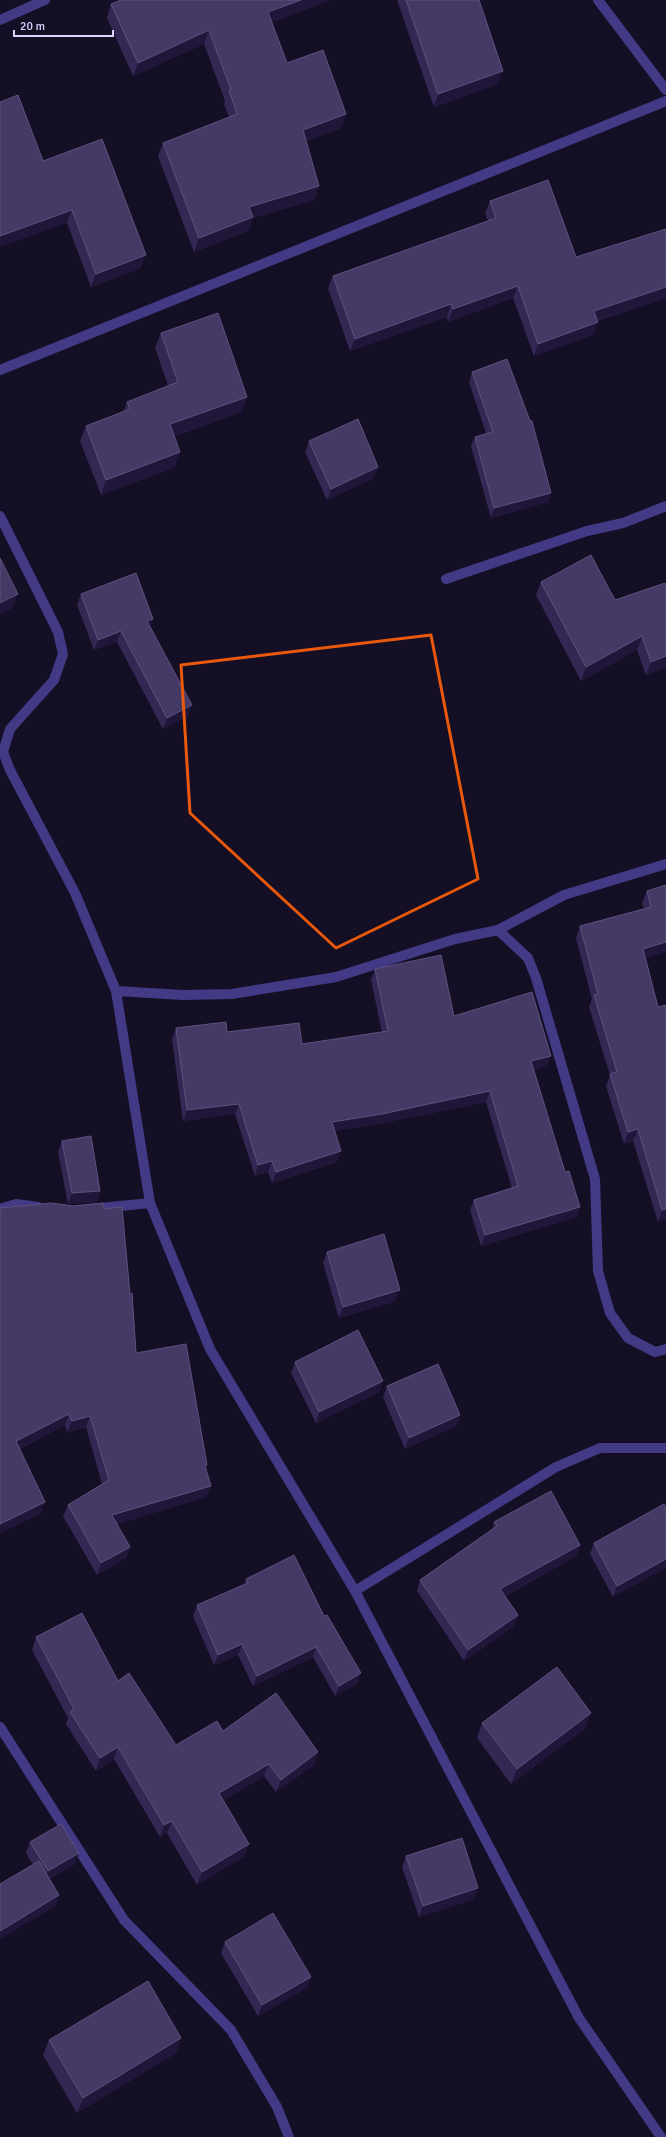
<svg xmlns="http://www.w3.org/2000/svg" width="666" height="2137" font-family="Signika,sans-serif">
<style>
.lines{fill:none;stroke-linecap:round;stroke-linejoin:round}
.minor{stroke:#423a84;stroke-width:10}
.wall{fill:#332853}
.shaded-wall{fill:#1f1639}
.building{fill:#453a65;stroke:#5c527e}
.marked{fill:none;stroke:#e8590c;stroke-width:3;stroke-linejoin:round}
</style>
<rect width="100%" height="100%" fill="#140f25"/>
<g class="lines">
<path class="minor" d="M 598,0 L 666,90
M 0,20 L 45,0
M 0,370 L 666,101
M 0,516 L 58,632 L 63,654 L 54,680 L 10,729 L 3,752 L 10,770 L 75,893 L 116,991 L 150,1203 L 210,1349 L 355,1591 L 579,2018 L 661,2137
M 446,579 L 587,531 L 623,523 L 666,506
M 498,930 L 528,958 L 536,978 L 595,1179 L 598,1271 L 610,1313 L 628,1338 L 655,1352 L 666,1349
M 116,991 L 183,995 L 232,994 L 336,977 L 455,939 L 498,930 L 564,895 L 666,864
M 0,1209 L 16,1204 L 38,1207
M 90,1209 L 150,1203
M 355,1591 L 556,1467 L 600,1448 L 666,1448
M 0,1727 L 124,1920 L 231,2030 L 277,2107 L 289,2137"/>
</g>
<path class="wall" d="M 397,0 L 479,0 L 498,84 L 434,107 Z
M 111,4 L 272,23 L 287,63 L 346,114 L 341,128 L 306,141 L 319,186 L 314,200 L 253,218 L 248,231 L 194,252 L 158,156 L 163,143 L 229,117 L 224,104 L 225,101 L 204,44 L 133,76 L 107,18 Z
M 43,161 L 141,268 L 91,287 L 67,223 Z
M 490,201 L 576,257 L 666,298 L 597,321 L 593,335 L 534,356 L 513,298 L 448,322 L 447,317 L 350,351 L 328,288 L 333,276 L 488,221 L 485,213 Z
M 161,333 L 242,412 L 174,436 L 175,467 L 101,495 L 80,441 L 86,426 L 123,412 L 127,402 L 168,385 L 155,348 Z
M 472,372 L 530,421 L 548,502 L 491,518 L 471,446 L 475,437 L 486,433 L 469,382 Z
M 309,441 L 374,478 L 327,500 L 305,452 Z
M 541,582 L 615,600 L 666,587 L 666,668 L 646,675 L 637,650 L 581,681 L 536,595 Z
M 81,594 L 150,627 L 188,716 L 163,729 L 117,642 L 94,650 L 77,605 Z
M 666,885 L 646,958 L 658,1007 L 666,1005 L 666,1219 L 658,1222 L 633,1141 L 624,1144 L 606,1086 L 610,1075 L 589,1007 L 592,999 L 576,938 L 580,926 L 644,909 L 642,903 L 647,891 Z
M 375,969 L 454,1016 L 547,1066 L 534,1070 L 565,1172 L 580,1207 L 576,1217 L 481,1246 L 470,1210 L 474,1200 L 512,1188 L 486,1102 L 378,1124 L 335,1131 L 337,1162 L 272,1183 L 268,1172 L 255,1176 L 235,1114 L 183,1121 L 172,1039 L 176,1028 L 227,1032 L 302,1044 L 382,1032 L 371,980 Z
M 62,1141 L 100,1191 L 97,1202 L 68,1204 L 58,1152 Z
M 0,1208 L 136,1353 L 206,1469 L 211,1486 L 206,1497 L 117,1524 L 130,1547 L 126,1558 L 97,1575 L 63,1516 L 68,1505 L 102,1484 L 86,1427 L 67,1433 L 65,1425 L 20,1449 L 41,1513 L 0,1533 Z
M 327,1252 L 396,1301 L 339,1318 L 323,1263 Z
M 295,1362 L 379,1392 L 316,1423 L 291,1373 Z
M 387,1386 L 460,1415 L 456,1426 L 405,1449 L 383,1397 Z
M 664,1504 L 613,1597 L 590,1554 L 594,1543 Z
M 494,1522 L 580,1545 L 576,1556 L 505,1596 L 518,1615 L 514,1626 L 464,1661 L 417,1591 L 420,1580 L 492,1530 Z
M 246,1579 L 357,1684 L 335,1696 L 313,1657 L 253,1686 L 238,1655 L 214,1665 L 193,1616 L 197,1605 L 244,1584 Z
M 36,1637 L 118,1681 L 176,1745 L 223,1731 L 314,1765 L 276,1792 L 264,1776 L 224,1800 L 245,1856 L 197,1885 L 167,1833 L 160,1837 L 114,1759 L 96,1771 L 66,1724 L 68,1718 L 32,1650 Z
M 482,1723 L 586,1728 L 511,1784 L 477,1738 Z
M 30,1842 L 75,1864 L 49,1879 L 59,1895 L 55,1906 L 0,1939 L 0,1884 L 33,1865 L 26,1853 Z
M 406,1856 L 474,1899 L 419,1917 L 402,1867 Z
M 225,1942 L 311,1977 L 307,1988 L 258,2016 L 221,1953 Z
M 181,2038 L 176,2053 L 77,2113 L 43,2055 L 49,2040 Z"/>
<path class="shaded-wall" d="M 301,0 L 332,0 L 263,26 L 268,12 Z
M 209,30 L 204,44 L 133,76 L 138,63 Z
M 503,71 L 498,84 L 434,107 L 438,94 Z
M 346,114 L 341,128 L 298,144 L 303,130 Z
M 319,186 L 314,200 L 253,218 L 248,231 L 194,252 L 199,238 L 249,207 Z
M 72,210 L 67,223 L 0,247 L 0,236 Z
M 146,255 L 141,268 L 91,287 L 96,274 Z
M 518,286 L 513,298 L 448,322 L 453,309 Z
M 666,287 L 666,298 L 589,323 L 594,311 Z
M 451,304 L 447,317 L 350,351 L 355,339 Z
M 598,322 L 593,335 L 534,356 L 538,344 Z
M 247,397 L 242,412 L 164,439 L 170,424 Z
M 180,452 L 175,467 L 101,495 L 106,480 Z
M 378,467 L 374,478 L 327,500 L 331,489 Z
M 551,493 L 548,502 L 491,518 L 494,508 Z
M 18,594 L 13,608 L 0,615 L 0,603 Z
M 153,619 L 149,630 L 147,621 Z
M 121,631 L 117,642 L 94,650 L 98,640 Z
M 642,636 L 637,650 L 581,681 L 586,667 Z
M 666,656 L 666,668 L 646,675 L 651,662 Z
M 192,705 L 188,716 L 163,729 L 167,718 Z
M 666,942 L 666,952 L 639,960 L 643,949 Z
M 551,1056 L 547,1066 L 527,1072 L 531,1061 Z
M 490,1091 L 486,1102 L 378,1124 L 328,1132 L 332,1122 Z
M 239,1104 L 235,1114 L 183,1121 L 187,1110 Z
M 638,1129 L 633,1141 L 624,1144 L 628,1132 Z
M 341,1151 L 337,1162 L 272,1183 L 276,1172 Z
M 272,1161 L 268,1172 L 255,1176 L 258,1165 Z
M 100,1191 L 97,1202 L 68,1204 L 72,1193 Z
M 580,1207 L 576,1217 L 481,1246 L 485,1235 Z
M 666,1209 L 666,1219 L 658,1222 L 662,1210 Z
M 400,1290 L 396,1301 L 339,1318 L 343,1307 Z
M 383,1381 L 379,1392 L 316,1423 L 319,1412 Z
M 69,1414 L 65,1425 L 12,1453 L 16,1441 Z
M 460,1415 L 456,1426 L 405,1449 L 409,1438 Z
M 90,1416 L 86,1427 L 67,1433 L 72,1421 Z
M 211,1486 L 206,1497 L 108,1527 L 112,1515 Z
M 45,1502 L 41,1513 L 0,1533 L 0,1524 Z
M 580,1545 L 576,1556 L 496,1600 L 500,1589 Z
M 130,1547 L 126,1558 L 97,1575 L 101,1563 Z
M 666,1559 L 666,1568 L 613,1597 L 617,1586 Z
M 518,1615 L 514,1626 L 464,1661 L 468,1650 Z
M 242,1644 L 238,1655 L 214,1665 L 218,1655 Z
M 316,1647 L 313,1657 L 253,1686 L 257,1676 Z
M 361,1673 L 357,1684 L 335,1696 L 339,1686 Z
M 591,1713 L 586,1728 L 511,1784 L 517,1769 Z
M 118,1747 L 114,1759 L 96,1771 L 100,1758 Z
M 318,1752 L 314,1765 L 276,1792 L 281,1780 Z
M 269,1764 L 264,1776 L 215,1805 L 219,1793 Z
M 172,1821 L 167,1833 L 160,1837 L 164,1825 Z
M 249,1844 L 245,1856 L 197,1885 L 202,1872 Z
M 79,1853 L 75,1864 L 44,1882 L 48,1871 Z
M 478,1888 L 474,1899 L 419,1917 L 423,1906 Z
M 59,1895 L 55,1906 L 0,1939 L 0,1931 Z
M 311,1977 L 307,1988 L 258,2016 L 262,2005 Z
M 181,2038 L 176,2053 L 77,2113 L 83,2098 Z"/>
<path class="building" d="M 121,0 L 301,0 L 268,12 L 287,63 L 323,50 L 346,114 L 303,130 L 319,186 L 249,207 L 253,217 L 199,238 L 163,143 L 237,114 L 229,90 L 231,90 L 209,30 L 138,63 L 111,4 Z
M 406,0 L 479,0 L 503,71 L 438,94 Z
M 18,95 L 43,161 L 102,139 L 146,255 L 96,274 L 72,210 L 0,236 L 0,102 Z
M 548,180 L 576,257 L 666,229 L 666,287 L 594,311 L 598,322 L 538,344 L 518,286 L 453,309 L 451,304 L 355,339 L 333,276 L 496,218 L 490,201 Z
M 218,313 L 247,397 L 170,424 L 180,452 L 106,480 L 86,426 L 130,409 L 127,402 L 178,382 L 161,333 Z
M 507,359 L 530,421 L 532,421 L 551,493 L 494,508 L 475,437 L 493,432 L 472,372 Z
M 358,419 L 378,467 L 331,489 L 309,441 Z
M 591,555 L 615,600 L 665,583 L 666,587 L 666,656 L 651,662 L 642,636 L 586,667 L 541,582 Z
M 0,558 L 18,594 L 0,603 Z
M 136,573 L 153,619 L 147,621 L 192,705 L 167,718 L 121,631 L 98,640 L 81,594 Z
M 666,885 L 666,942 L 643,949 L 658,1007 L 666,1005 L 666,1209 L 662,1210 L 638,1129 L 628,1132 L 610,1074 L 617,1072 L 594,995 L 598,994 L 580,926 L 651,907 L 647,891 Z
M 441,955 L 454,1016 L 532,992 L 551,1056 L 531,1061 L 565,1172 L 569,1171 L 580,1207 L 485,1235 L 474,1200 L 518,1186 L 490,1091 L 382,1114 L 332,1122 L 341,1151 L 276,1172 L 272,1161 L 258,1165 L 239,1104 L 187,1110 L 176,1028 L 226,1022 L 227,1032 L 299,1023 L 302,1044 L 388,1031 L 375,969 Z
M 91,1136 L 100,1191 L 72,1193 L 62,1141 Z
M 51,1203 L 73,1206 L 103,1203 L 104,1209 L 122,1207 L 130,1294 L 132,1293 L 136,1353 L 186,1344 L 207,1465 L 205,1466 L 211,1486 L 112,1515 L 130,1547 L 101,1563 L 68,1505 L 109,1480 L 90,1416 L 72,1421 L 69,1414 L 16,1441 L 45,1502 L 0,1524 L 0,1208 Z
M 384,1234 L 400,1290 L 343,1307 L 327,1252 Z
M 358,1330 L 383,1381 L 319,1412 L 295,1362 Z
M 438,1364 L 460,1415 L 409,1438 L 387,1386 Z
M 551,1491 L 580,1545 L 500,1589 L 518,1615 L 468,1650 L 420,1580 L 497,1526 L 494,1522 Z
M 664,1504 L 666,1508 L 666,1559 L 617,1586 L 594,1543 Z
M 294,1555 L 324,1616 L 327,1615 L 361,1673 L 339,1686 L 316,1647 L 257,1676 L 242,1644 L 218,1655 L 197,1605 L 248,1583 L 246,1579 Z
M 82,1613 L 118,1681 L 129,1673 L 176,1745 L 217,1721 L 223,1731 L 276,1693 L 318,1752 L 281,1780 L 269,1764 L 219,1793 L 249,1844 L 202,1872 L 172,1821 L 164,1825 L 118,1747 L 100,1758 L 70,1712 L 74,1709 L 36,1637 Z
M 557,1667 L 591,1713 L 517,1769 L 482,1723 Z
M 61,1824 L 79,1853 L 48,1871 L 30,1842 Z
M 462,1838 L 478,1888 L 423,1906 L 406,1856 Z
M 39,1861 L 59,1895 L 0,1931 L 0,1884 Z
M 273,1913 L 311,1977 L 262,2005 L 225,1942 Z
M 148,1981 L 181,2038 L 83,2098 L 49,2040 Z"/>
<path class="marked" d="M 431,635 L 478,879 L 336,948 L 190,813 L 181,665 Z"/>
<path d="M14 30v6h99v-6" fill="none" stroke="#dbd3ff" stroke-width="2"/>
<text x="20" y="30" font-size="12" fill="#dbd3ff" stroke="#140f25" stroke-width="3" paint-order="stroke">20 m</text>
</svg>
